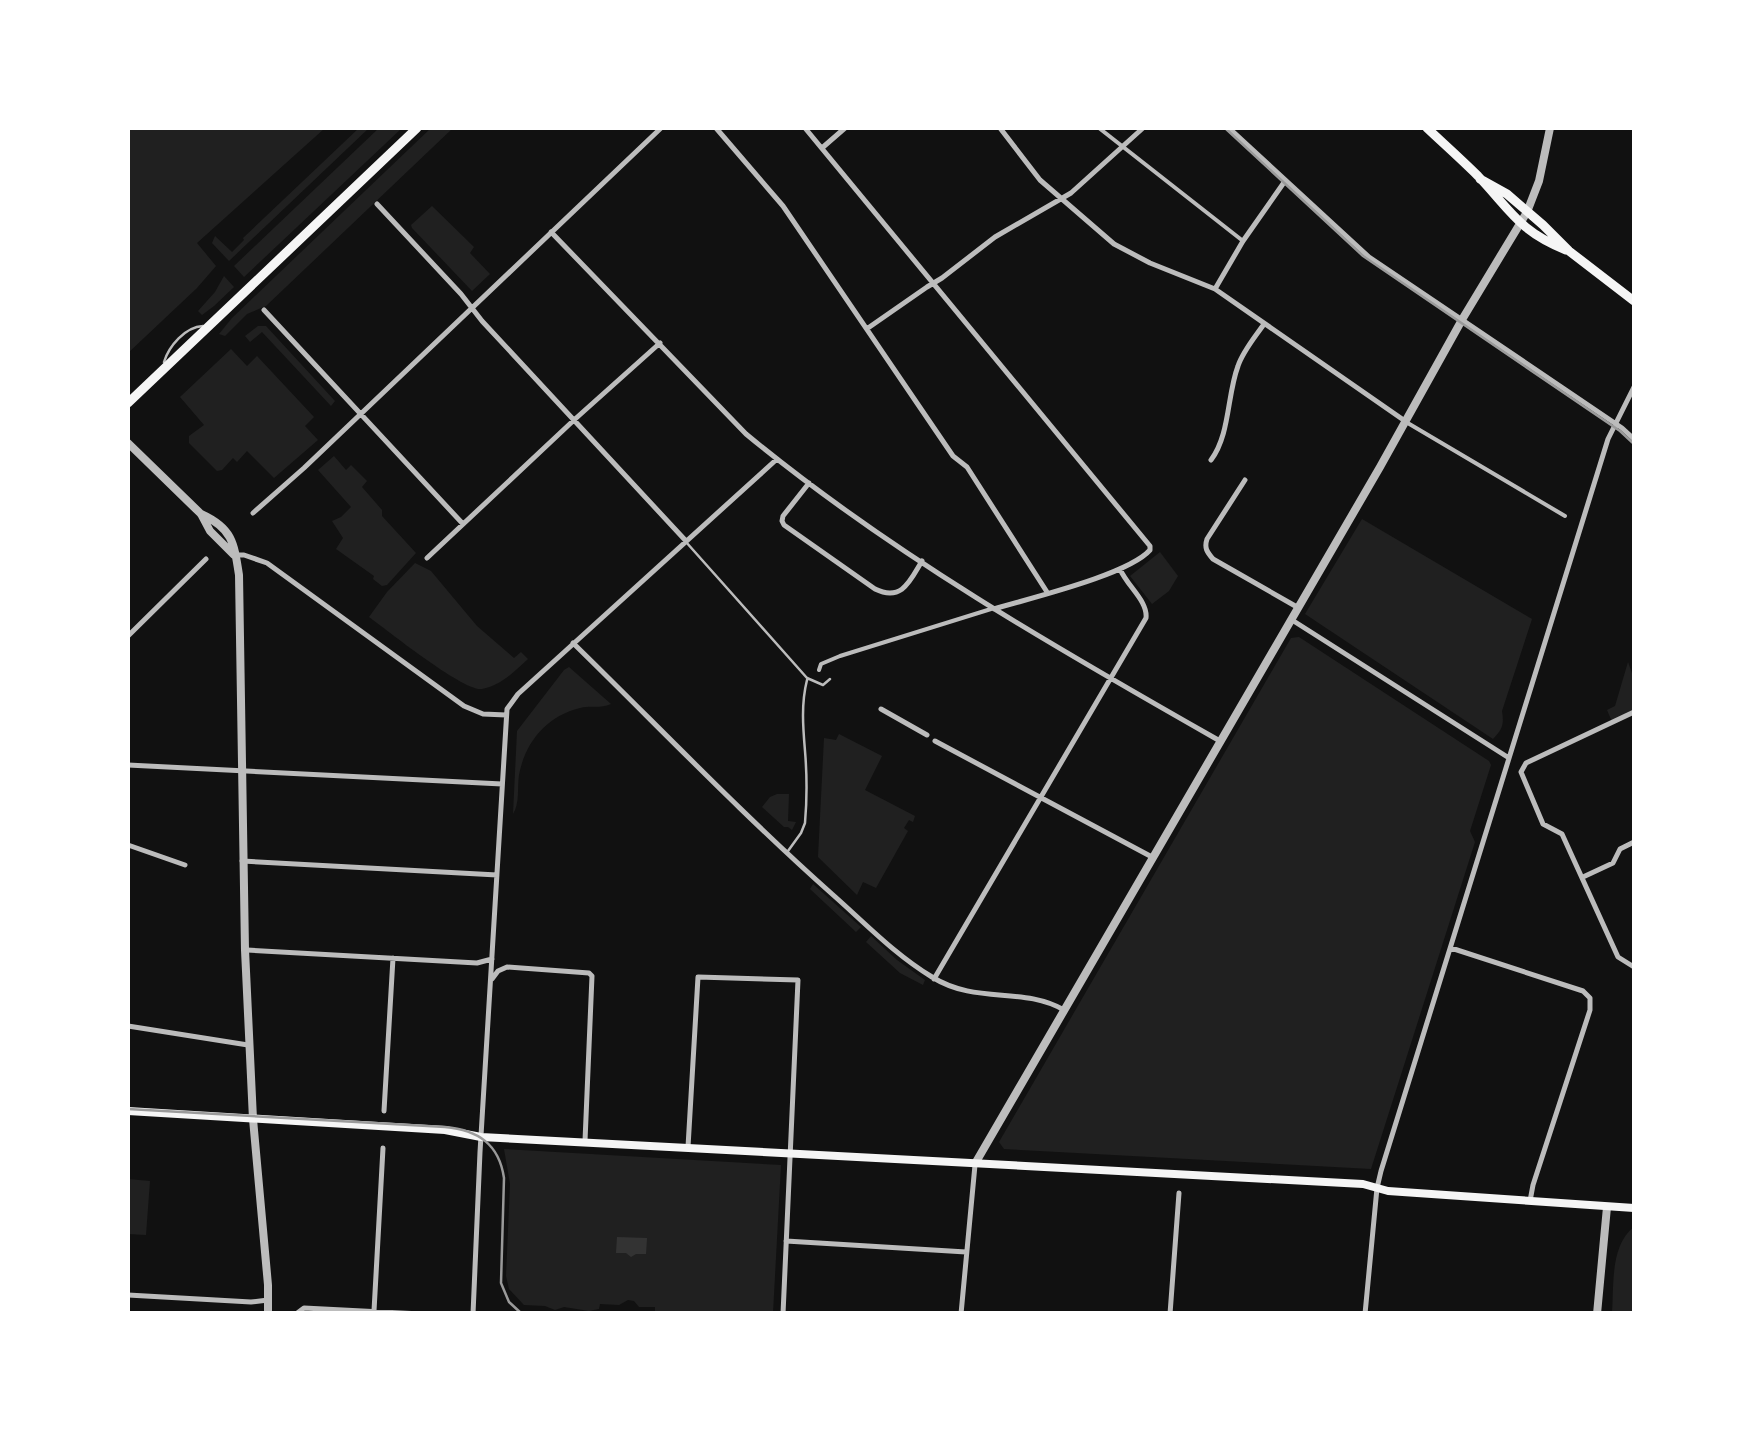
<svg xmlns="http://www.w3.org/2000/svg" width="1762" height="1441" font-family="'DejaVu Sans',sans-serif">
<style>
.green{fill:#202020}
.water{fill:#333}
.lines{fill:none;stroke-linecap:round;stroke-linejoin:round}
.service{stroke:#bcbcbc;stroke-width:2.5}
.pedestrian{stroke:#bcbcbc;stroke-width:4}
.minor{stroke:#bcbcbc;stroke-width:5}
.tertiary{stroke:#bcbcbc;stroke-width:8}
.secondary{stroke:#f5f5f5;stroke-width:8}
.primary{stroke:#f5f5f5;stroke-width:9}
.tram{stroke:#9a9a9a;stroke-width:2.5}
</style>
<rect width="100%" height="100%" fill="#111"/>
<path class="green" d="M 128,128 L 325,128 L 197,243 L 216,266 L 197,288 L 128,353 Z
M 359,128 L 369,128 L 229,261 L 212,243 L 215,236 L 232,252 L 244,240 L 243,238 Z
M 379,128 L 402,128 L 244,277 L 234,266 Z
M 431,128 L 453,128 L 266,306 L 247,314 L 225,336 L 219,334 L 232,318 Z
M 432,206 L 474,247 L 470,253 L 490,274 L 472,291 L 412,228 L 411,225 Z
M 224,276 L 234,287 L 214,306 L 202,315 L 198,311 L 215,292 Z
M 258,326 L 266,326 L 335,401 L 331,406 L 262,332 L 250,342 L 245,336 Z
M 231,349 L 247,366 L 257,356 L 314,417 L 305,426 L 318,440 L 274,478 L 247,451 L 237,462 L 233,458 L 222,470 L 217,471 L 189,443 L 189,436 L 204,425 L 180,397 Z
M 334,456 L 346,470 L 351,465 L 367,481 L 362,487 L 382,510 L 382,516 L 416,553 L 387,585 L 382,586 L 373,579 L 374,576 L 336,549 L 343,538 L 332,521 L 341,517 L 351,507 L 318,470 Z
M 1362,519 L 1532,619 L 1502,711 C 1504,724 1503,729 1493,739 L 1305,614 Z
M 1160,552 L 1178,576 L 1169,591 L 1152,604 L 1130,576 Z
M 415,563 L 431,571 L 477,626 L 514,658 L 521,652 L 528,659 C 514,672 500,686 482,689 C 464,692 387,630 369,617 L 387,592 Z
M 1299,637 L 1489,761 L 1491,765 L 1470,831 L 1475,842 L 1371,1169 L 1004,1149 L 999,1142 L 1291,638 Z
M 1628,662 L 1634,679 L 1634,712 L 1613,724 L 1607,710 L 1615,706 Z
M 569,667 L 611,704 C 600,709 591,705 580,708 C 547,716 525,742 519,775 C 517,788 520,803 513,814 L 517,731 L 564,670 Z
M 839,734 L 882,756 L 865,790 L 915,816 L 913,822 L 909,820 L 904,828 L 908,831 L 876,888 L 863,882 L 857,895 L 818,857 L 824,738 L 836,740 Z
M 777,794 L 789,794 L 788,821 L 796,822 L 792,830 L 788,827 L 784,827 L 762,807 L 770,797 Z
M 813,884 L 861,927 L 856,932 L 810,889 Z
M 871,936 L 897,960 L 925,980 L 923,985 L 900,973 L 866,942 Z
M 504,1149 L 781,1165 L 773,1313 L 655,1312 L 655,1307 L 639,1307 L 634,1301 L 628,1300 L 619,1305 L 600,1304 L 599,1309 L 589,1311 L 564,1307 L 555,1310 L 545,1306 L 524,1305 L 509,1289 L 506,1276 L 510,1184 Z
M 128,1179 L 150,1181 L 146,1235 L 128,1234 Z
M 1634,1227 L 1634,1313 L 1612,1313 C 1614,1286 1610,1245 1634,1227 Z"/>
<path class="water" d="M 617,1237 L 647,1238 L 646,1254 L 636,1254 L 631,1257 L 626,1253 L 616,1253 Z"/>
<g class="lines">
<path class="service" d="M 164,362 C 169,346 185,327 203,326
M 686,542 L 807,678 L 823,685 L 830,679
M 788,851 L 801,833 L 805,823 C 807,800 807,775 805,751 C 803,727 801,704 807,680"/>
<path class="pedestrian" d="M 1099,128 L 1243,241
M 1406,422 L 1565,516
M 819,670 L 821,664 L 840,656 L 991,609"/>
<path class="minor" d="M 716,128 L 783,206 L 953,456 L 967,467 L 1047,592
M 805,128 L 1150,546 L 1150,550 C 1128,575 1030,598 994,609
M 1000,128 L 1040,180 L 1114,244 L 1150,263 L 1215,289 L 1405,421
M 1229,128 L 1369,257 L 1622,428 L 1634,439
M 822,148 L 845,128
M 377,204 L 461,294 L 482,321 L 686,541
M 551,232 L 746,434 C 890,553 1058,649 1220,741
M 1215,289 L 1243,241 L 1285,181
M 264,310 L 463,524
M 868,328 L 927,287 L 942,278 L 995,237 L 1071,193 L 1143,128
M 1211,460 C 1230,435 1227,395 1238,366 C 1243,351 1255,337 1264,324
M 1245,480 L 1207,539 C 1204,548 1207,552 1213,559 L 1297,607
M 809,483 L 783,516 L 782,521 L 784,525 L 875,589 C 902,602 910,581 922,561
M 253,513 L 304,468 L 661,128
M 235,555 L 244,555 L 267,563 L 464,706 L 483,714 L 506,715
M 427,558 L 574,420 L 660,343
M 1292,620 L 1509,758
M 128,636 L 206,559
M 573,643 C 659,727 742,814 832,894 C 865,923 894,954 932,977 C 977,1005 1022,986 1064,1010
M 881,709 L 927,735
M 1634,712 L 1526,763 L 1521,772 L 1543,824 L 1562,834 L 1618,957 L 1634,967
M 935,741 L 1152,857
M 128,765 L 502,784
M 128,845 L 185,865
M 242,861 L 497,875
M 1583,877 L 1613,863 L 1620,849 L 1634,842
M 1451,948 L 1583,991 L 1590,998 L 1590,1010 L 1533,1185 L 1530,1201
M 247,950 L 477,963 L 492,959
M 492,979 L 498,971 L 507,967 L 589,973 L 592,976 L 585,1141
M 934,979 L 1146,618 C 1148,601 1127,586 1120,569
M 128,1026 L 248,1045
M 384,1111 L 393,958
M 688,1147 L 698,977 L 798,980 L 783,1314
M 786,1241 L 966,1252
M 128,1295 L 251,1302 L 268,1300
M 374,1311 L 383,1148
M 296,1314 L 304,1308 L 421,1314
M 473,1314 L 480,1152 L 507,709 L 518,694 L 777,459
M 961,1314 L 975,1165
M 1170,1314 L 1179,1193
M 1365,1314 L 1377,1188 L 1381,1171 L 1608,439 L 1634,387"/>
<path class="tertiary" d="M 128,443 L 201,514 L 210,531 L 234,555
M 201,514 C 232,528 234,542 239,575 L 245,950 L 253,1119 L 268,1285 L 268,1314
M 976,1162 L 1380,467 L 1463,318 L 1527,212 L 1539,181 L 1550,128
M 1597,1314 L 1607,1207"/>
<path class="secondary" d="M 128,1111 L 445,1130 L 481,1137 L 1363,1184 L 1388,1191 L 1634,1208"/>
<path class="primary" d="M 1427,128 C 1444,144 1462,160 1478,176 C 1511,211 1519,231 1566,250
M 1480,179 L 1507,194 L 1543,225 L 1569,251 L 1634,301
M 128,403 L 417,128"/>
<path class="tram" d="M 1225,128 L 1363,256 L 1620,431 L 1634,444
M 128,1109 L 445,1127 C 478,1130 499,1144 504,1178 L 501,1283 L 509,1302 L 522,1314"/>
</g>
<rect width="1762" height="1441" fill="none" stroke="#ffffff" stroke-width="260"/>
</svg>
